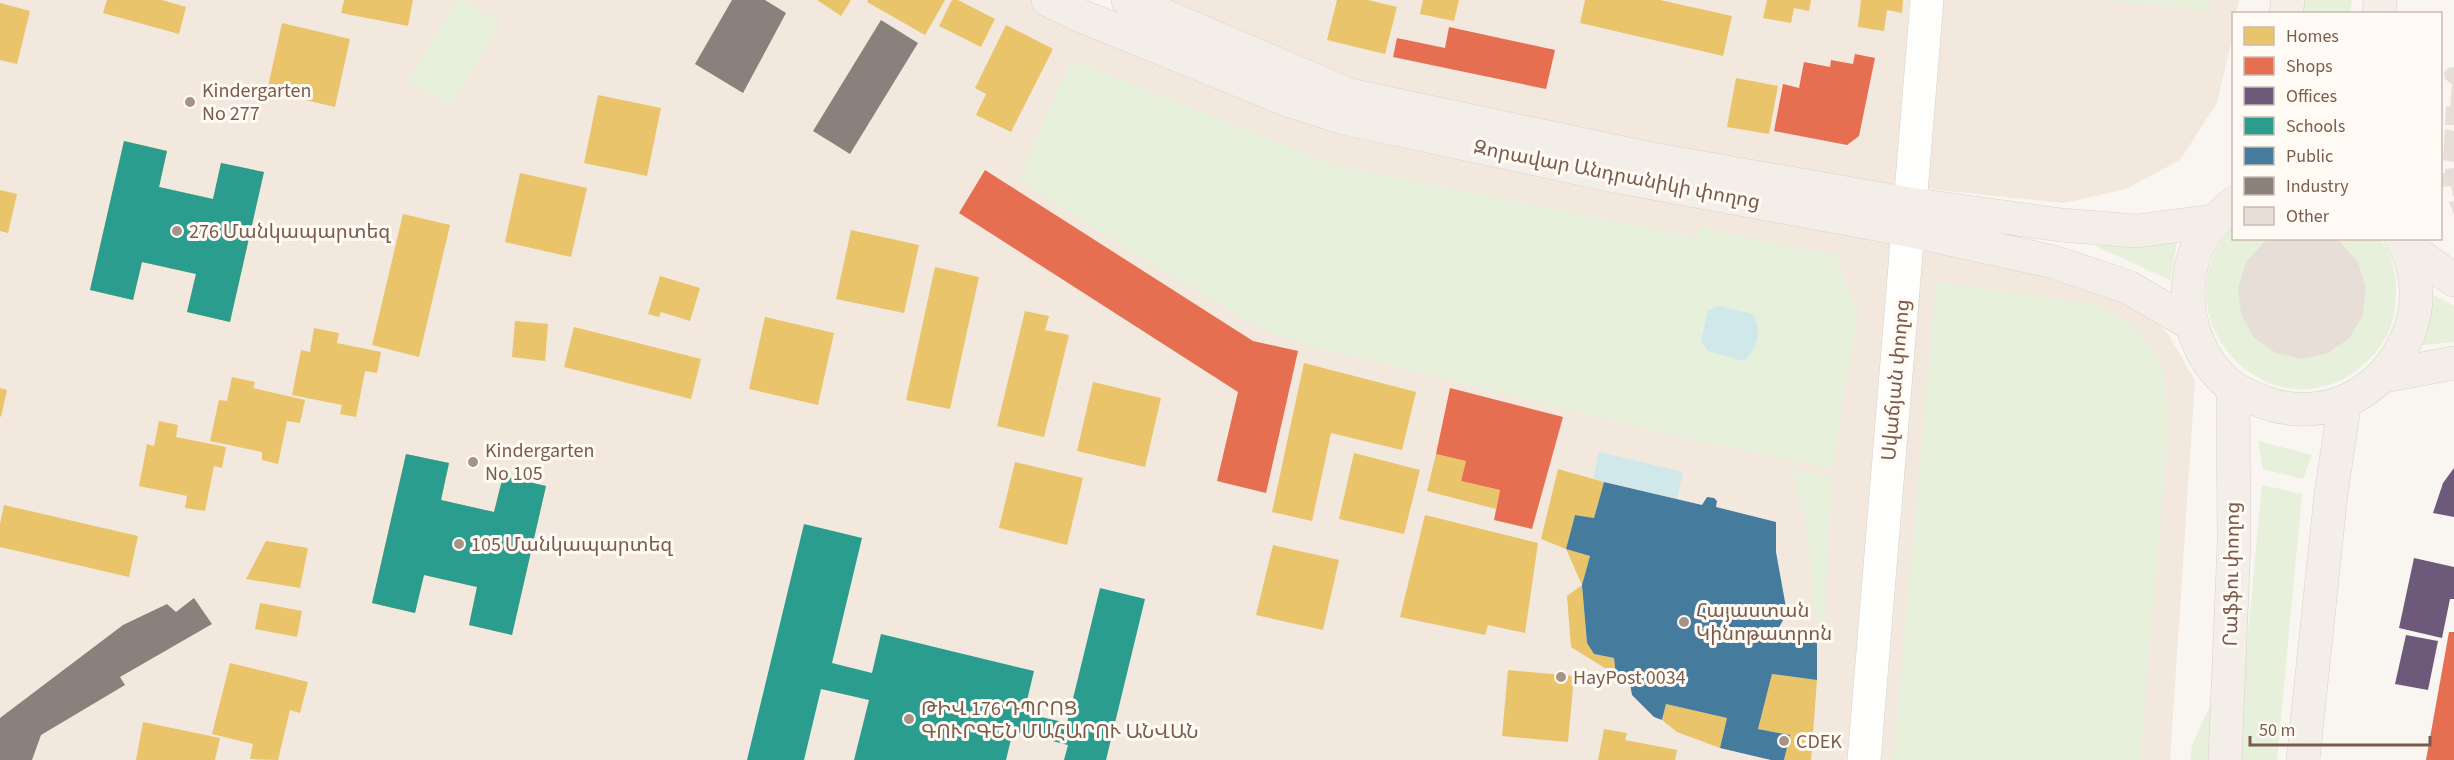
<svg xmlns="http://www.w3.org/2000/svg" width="2454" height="760" font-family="'Source Sans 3','Noto Sans Armenian',sans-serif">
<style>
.residential{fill:#f2e8de}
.green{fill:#e7f0db}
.water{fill:#d0e8ea}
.homes{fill:#e9c46a}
.shops{fill:#e76f51}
.offices{fill:#6d597a}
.schools{fill:#2a9d8f}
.public{fill:#457b9d}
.industry{fill:#8a817c}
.building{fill:#e6ded7}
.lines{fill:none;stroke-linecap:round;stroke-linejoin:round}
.minor-casing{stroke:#d7d1cb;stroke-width:34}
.major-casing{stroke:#dad1cc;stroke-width:34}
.minor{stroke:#fefefd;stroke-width:33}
.major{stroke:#f3eee8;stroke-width:33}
.poi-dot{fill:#a69286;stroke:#fffaf3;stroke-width:2}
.labels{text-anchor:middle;stroke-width:6;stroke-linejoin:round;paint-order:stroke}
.poi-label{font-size:20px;fill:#7a5c4d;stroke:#fffaf3;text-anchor:start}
.street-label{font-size:20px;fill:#7a5c4d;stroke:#fffaf3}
</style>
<rect width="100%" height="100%" fill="#f9f5f0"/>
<path class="residential" d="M 0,0 L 1037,0 L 2126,292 L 2168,334 L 2195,380 L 2170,760 L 0,760 Z
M 1162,0 L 2239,0 L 2236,13 L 2234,14 L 2232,39 L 2217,103 L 2180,160 L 2126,189 L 2064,203 L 1832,179 L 1369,86 Z"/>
<path class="green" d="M 457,0 L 462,0 L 500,23 L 451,106 L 409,81 Z
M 2102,0 L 2210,0 L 2209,10 Z
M 2305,0 L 2352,0 L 2350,13 L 2303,13 Z
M 1071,60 L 1336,166 L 1697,238 L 1700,226 L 1793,248 L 1836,254 L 1858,314 L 1832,469 L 1655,431 L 1304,344 L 1260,328 L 1112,240 L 1019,179 Z
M 2233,227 L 2234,238 L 2381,239 C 2398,263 2399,294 2392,322 C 2387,341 2374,357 2358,369 C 2268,439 2153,312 2233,227 Z
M 2178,238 L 2170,280 L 2095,246 Z
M 1936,282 L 2095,304 L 2132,325 L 2155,351 L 2165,378 L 2168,433 L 2140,760 L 1893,760 Z
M 2434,295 L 2454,306 L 2454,342 L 2422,345 Z
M 2258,441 L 2312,455 L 2303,479 L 2263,469 Z
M 1793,470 L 1832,477 L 1824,627 L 1812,607 L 1811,565 L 1804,515 Z
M 2262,485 L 2302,494 L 2277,760 L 2236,760 Z
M 2220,684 L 2214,760 L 2190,760 L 2192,745 Z"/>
<path class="water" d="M 1719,306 L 1753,314 C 1762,331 1758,348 1744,361 L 1708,351 L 1701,341 L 1708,310 Z
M 1599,452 L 1683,472 L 1677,499 L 1593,479 Z"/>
<path class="homes" d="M 107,0 L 162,0 L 186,7 L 179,34 L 103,13 Z
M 344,0 L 413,0 L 408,26 L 341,13 Z
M 817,0 L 851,0 L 841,16 Z
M 868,0 L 945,0 L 925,35 L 867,2 Z
M 952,0 L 958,0 L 995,19 L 981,47 L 939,26 Z
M 1337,0 L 1368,0 L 1397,7 L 1385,54 L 1327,40 Z
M 1423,0 L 1459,0 L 1454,21 L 1420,14 Z
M 1585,0 L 1660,0 L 1732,16 L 1723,56 L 1580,23 Z
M 1767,0 L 1811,0 L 1809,11 L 1794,8 L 1791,23 L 1763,18 Z
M 1861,0 L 1903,0 L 1902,13 L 1887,10 L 1884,31 L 1858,27 Z
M 0,3 L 30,11 L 17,64 L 0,60 Z
M 282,23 L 350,39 L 335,107 L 267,91 Z
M 1006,25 L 1053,49 L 1011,132 L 976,115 L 986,94 L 975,88 Z
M 1736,78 L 1778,86 L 1769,134 L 1727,127 Z
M 598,95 L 661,108 L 647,176 L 584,163 Z
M 124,141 L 167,151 L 159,187 L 213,199 L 221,163 L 264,172 L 230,322 L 187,312 L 196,274 L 142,262 L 133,300 L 90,290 Z
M 520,173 L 587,188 L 571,257 L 505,242 Z
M 0,190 L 17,194 L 8,233 L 0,231 Z
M 403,214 L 450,225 L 419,357 L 372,345 Z
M 851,230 L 919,245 L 904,313 L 836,299 Z
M 935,267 L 979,277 L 950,409 L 906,400 Z
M 660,276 L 700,288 L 690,321 L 661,312 L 659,317 L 648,314 Z
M 1025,311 L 1049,316 L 1045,330 L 1069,335 L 1044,437 L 997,426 Z
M 765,317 L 834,333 L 818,405 L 749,389 Z
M 515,321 L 548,324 L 545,361 L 512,357 Z
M 574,327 L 701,359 L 691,399 L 564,367 Z
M 314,328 L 339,333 L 337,343 L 381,352 L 377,373 L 365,371 L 356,417 L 340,414 L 342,405 L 292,395 L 301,350 L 310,352 Z
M 1304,363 L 1416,392 L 1402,450 L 1331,433 L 1312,521 L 1272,512 Z
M 232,377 L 255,382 L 253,388 L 305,400 L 300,423 L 287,421 L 278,464 L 262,460 L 262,452 L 210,441 L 219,400 L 227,401 Z
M 1093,382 L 1161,398 L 1145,467 L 1077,451 Z
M 0,388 L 7,390 L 1,417 L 0,416 Z
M 159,421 L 178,425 L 176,437 L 226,447 L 222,468 L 214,466 L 205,511 L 185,508 L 187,496 L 139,486 L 147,444 L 154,446 Z
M 1354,453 L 1420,470 L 1404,534 L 1339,519 Z
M 406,454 L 449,463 L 441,500 L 494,512 L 503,476 L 546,486 L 512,635 L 469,625 L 477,587 L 424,575 L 415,613 L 372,603 Z
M 1436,454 L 1466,461 L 1461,481 L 1500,490 L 1496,509 L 1427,491 Z
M 1015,462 L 1083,478 L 1067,545 L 999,528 Z
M 1558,469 L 1604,482 L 1594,518 L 1575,515 L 1566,549 L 1541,539 Z
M 4,505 L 138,536 L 129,577 L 0,547 L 0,524 Z
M 1425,515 L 1538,543 L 1525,633 L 1488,625 L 1485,635 L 1400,617 Z
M 266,541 L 308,548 L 300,588 L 246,579 Z
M 1273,545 L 1339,560 L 1323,630 L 1256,615 Z
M 1566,549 L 1590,556 L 1582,585 Z
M 1582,585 L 1587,643 L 1594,654 L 1614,658 L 1616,675 L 1571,647 L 1567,596 Z
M 260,603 L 302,611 L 297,637 L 255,629 Z
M 230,663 L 308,682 L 300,713 L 290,710 L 278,760 L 250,759 L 253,744 L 212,734 Z
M 1508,670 L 1574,676 L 1568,742 L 1502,736 Z
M 1772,674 L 1817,680 L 1811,760 L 1784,760 L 1790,735 L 1758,729 Z
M 1666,704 L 1727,718 L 1720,748 L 1677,732 L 1662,720 Z
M 143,722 L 220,738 L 215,760 L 136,760 Z
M 1604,729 L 1627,733 L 1625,740 L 1677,750 L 1675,760 L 1598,760 Z"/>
<path class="shops" d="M 1449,27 L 1555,50 L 1546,89 L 1393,57 L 1397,38 L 1445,48 Z
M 1855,54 L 1875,58 L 1859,136 L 1847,145 L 1774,131 L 1783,84 L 1799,88 L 1804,62 L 1830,67 L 1831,60 L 1853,64 Z
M 985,170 L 1253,341 L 1298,351 L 1266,493 L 1217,481 L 1238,392 L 959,213 Z
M 1450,388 L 1563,417 L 1532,529 L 1494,520 L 1500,490 L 1461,481 L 1466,461 L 1436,454 Z
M 2449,632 L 2454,632 L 2454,760 L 2426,760 Z"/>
<path class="offices" d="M 2454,468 L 2454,517 L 2433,513 L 2443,483 Z
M 2414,558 L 2454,567 L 2454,599 L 2450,599 L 2442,638 L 2399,628 Z
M 2406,635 L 2438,641 L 2428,690 L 2395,684 Z"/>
<path class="schools" d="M 124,141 L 167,151 L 159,187 L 213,199 L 221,163 L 264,172 L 230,322 L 187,312 L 196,274 L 142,262 L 133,300 L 90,290 Z
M 406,454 L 449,463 L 441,500 L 494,512 L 503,476 L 546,486 L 512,635 L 469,625 L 477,587 L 424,575 L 415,613 L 372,603 Z
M 804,524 L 862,538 L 832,663 L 872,673 L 881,634 L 1034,671 L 1024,713 L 1067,723 L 1100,588 L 1145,599 L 1106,760 L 1064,760 L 1068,745 L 1013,731 L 1006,760 L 854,760 L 869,700 L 821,689 L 804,760 L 747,760 Z"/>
<path class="public" d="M 1604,482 L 1702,505 L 1707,497 L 1714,498 L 1717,501 L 1716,507 L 1776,522 L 1776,552 L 1787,613 L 1777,631 L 1817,640 L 1817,680 L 1772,674 L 1758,729 L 1790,735 L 1784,760 L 1771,760 L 1720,748 L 1727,718 L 1666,704 L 1662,720 L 1654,717 L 1632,695 L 1629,678 L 1616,675 L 1614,658 L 1594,654 L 1587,643 L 1582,585 L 1590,556 L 1566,549 L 1575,515 L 1594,518 Z"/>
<path class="industry" d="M 732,0 L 765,0 L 786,13 L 743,93 L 695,64 Z
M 881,20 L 918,43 L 850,154 L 813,131 Z
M 194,598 L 212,624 L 120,677 L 125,685 L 41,735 L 32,760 L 0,760 L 0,718 L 123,625 L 167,604 L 176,612 Z"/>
<path class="building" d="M 2454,67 L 2454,125 L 2445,125 L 2446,106 L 2450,107 L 2452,84 L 2445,79 L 2444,73 L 2448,68 Z
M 2445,129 L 2454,131 L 2454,162 L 2443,160 Z
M 2454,168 L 2454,196 L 2453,196 L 2451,186 L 2440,187 L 2440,173 L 2445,173 L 2445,169 Z
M 2454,201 L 2454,215 L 2449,202 Z
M 2272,238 L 2332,238 L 2340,242 L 2358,262 L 2366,288 L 2363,314 L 2350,338 L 2328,353 L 2302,359 L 2276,353 L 2254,338 L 2241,314 L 2238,288 L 2246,262 L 2264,242 Z"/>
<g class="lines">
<defs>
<path id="minor" d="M 1864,760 L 1927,0"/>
<path id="major" d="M 1048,0 L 1079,15 L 1285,99 L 1344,118 L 1615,176 L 1908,230 L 2054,262 L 2128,287 L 2191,324
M 1128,0 L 1349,95 L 1646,158 L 1909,204 L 2061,225 L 2136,231 L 2214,221
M 2286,14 L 2288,0
M 2379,14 L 2380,0
M 2234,203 C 2218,217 2202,233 2195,253 C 2179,299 2192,355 2231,386 C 2240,393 2253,398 2263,402 C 2325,424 2384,394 2408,335 C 2421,306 2418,265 2401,238
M 2404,244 L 2454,280
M 2384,376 L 2454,363
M 2225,760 L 2234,543 L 2233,388
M 2303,760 L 2331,494 L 2345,401"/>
</defs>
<use href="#minor" class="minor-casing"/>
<use href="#major" class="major-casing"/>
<use href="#minor" class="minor"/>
<use href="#major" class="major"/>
</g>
<g class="poi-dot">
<circle cx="190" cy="102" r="6"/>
<circle cx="177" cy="231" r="6"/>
<circle cx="473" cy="462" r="6"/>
<circle cx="459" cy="544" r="6"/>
<circle cx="1684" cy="622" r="6"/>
<circle cx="1561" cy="677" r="6"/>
<circle cx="909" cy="719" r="6"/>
<circle cx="1784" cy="741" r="6"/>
</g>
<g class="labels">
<g class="poi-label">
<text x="202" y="97">Kindergarten<tspan x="202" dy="23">No 277</tspan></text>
<text x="189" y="238">276 Մանկապարտեզ</text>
<text x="485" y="457">Kindergarten<tspan x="485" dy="23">No 105</tspan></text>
<text x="471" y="551">105 Մանկապարտեզ</text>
<text x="1696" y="617">Հայաստան<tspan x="1696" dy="23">Կինոթատրոն</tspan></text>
<text x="1573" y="684">HayPost 0034</text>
<text x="921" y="715">ԹԻՎ 176 ԴՊՐՈՑ<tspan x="921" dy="23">ԳՈՒՐԳԵՆ ՄԱՀԱՐՈՒ ԱՆՎԱՆ</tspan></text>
<text x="1796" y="748">CDEK</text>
</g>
<g class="street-label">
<text transform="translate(1617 174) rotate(11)" y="7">Զորավար Անդրանիկի փողոց</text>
<text transform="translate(1895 380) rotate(-85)" y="7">Սվաճյան փողոց</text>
<text transform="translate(2231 574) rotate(-89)" y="7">Րաֆֆու փողոց</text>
</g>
</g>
<rect x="2232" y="12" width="210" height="228" fill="#fffaf3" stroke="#cabbb1" stroke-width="1.5"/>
<rect x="2244" y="27" width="30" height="18" fill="#e9c46a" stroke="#cabbb1" stroke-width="1.5"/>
<text x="2286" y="42" font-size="18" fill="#7a5c4d">Homes</text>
<rect x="2244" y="57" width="30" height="18" fill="#e76f51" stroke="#cabbb1" stroke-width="1.5"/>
<text x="2286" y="72" font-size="18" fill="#7a5c4d">Shops</text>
<rect x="2244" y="87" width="30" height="18" fill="#6d597a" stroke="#cabbb1" stroke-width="1.5"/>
<text x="2286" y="102" font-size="18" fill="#7a5c4d">Offices</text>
<rect x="2244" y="117" width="30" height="18" fill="#2a9d8f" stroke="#cabbb1" stroke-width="1.5"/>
<text x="2286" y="132" font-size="18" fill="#7a5c4d">Schools</text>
<rect x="2244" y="147" width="30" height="18" fill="#457b9d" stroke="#cabbb1" stroke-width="1.5"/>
<text x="2286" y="162" font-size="18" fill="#7a5c4d">Public</text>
<rect x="2244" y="177" width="30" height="18" fill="#8a817c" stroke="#cabbb1" stroke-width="1.5"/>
<text x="2286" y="192" font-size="18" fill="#7a5c4d">Industry</text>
<rect x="2244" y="207" width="30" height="18" fill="#e6ded7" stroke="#cabbb1" stroke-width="1.5"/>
<text x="2286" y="222" font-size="18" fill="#7a5c4d">Other</text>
<path d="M2250 736v9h180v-9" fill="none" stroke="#7a5c4d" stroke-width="3"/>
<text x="2259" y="736" font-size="18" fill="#7a5c4d" stroke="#fffaf3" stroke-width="4.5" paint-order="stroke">50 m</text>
</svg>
